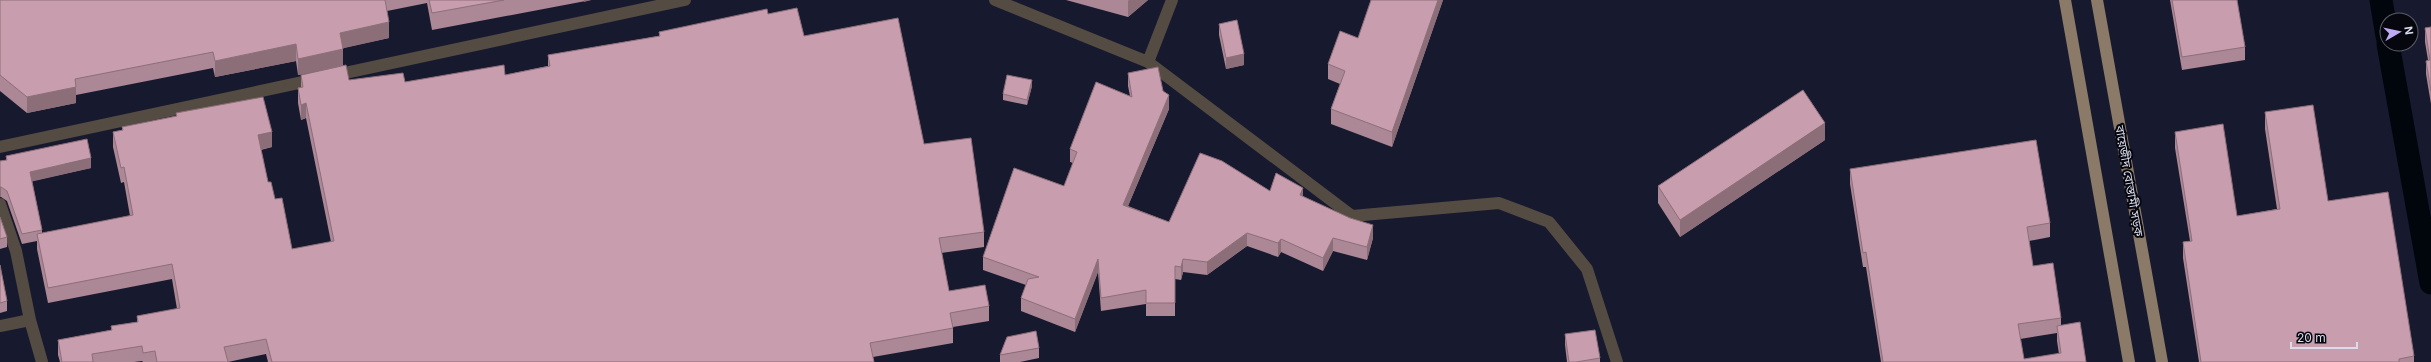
<svg xmlns="http://www.w3.org/2000/svg" width="2431" height="362" font-family="Inter,'Noto Sans Bengali',sans-serif">
<style>
.lines{fill:none;stroke-linecap:round;stroke-linejoin:round}
.canal{stroke:#00060b;stroke-width:23}
.minor{stroke:#544b42;stroke-width:12}
.major{stroke:#8c7a68;stroke-width:12}
.wall{fill:#ac8795;fill-rule:evenodd}
.shaded-wall{fill:#8c6e79}
.building{fill:#c89dad;stroke:#8c6e79}
.labels{text-anchor:middle;stroke-width:4;stroke-linejoin:round;paint-order:stroke}
.street-label{font-size:12px;fill:#dadceb;stroke:#05060e}
</style>
<rect width="100%" height="100%" fill="#17192e"/>
<g class="lines">
<path class="canal" d="M 2381,0 L 2387,36
M 2388,44 L 2431,283"/>
<path class="minor" d="M 995,0 L 1148,62 L 1352,216 L 1499,203 L 1549,222 L 1587,269 L 1617,362
M 1148,62 L 1172,0
M 0,147 L 685,0
M 0,204 L 16,251 L 30,320 L 42,362
M 0,326 L 30,320"/>
<path class="major" d="M 2065,0 L 2129,362
M 2097,0 L 2162,362"/>
</g>
<path class="wall" d="M 0,0 L 591,0 L 432,30 L 427,3 L 387,11 L 389,38 L 343,48 L 343,66 L 298,75 L 296,61 L 215,77 L 213,68 L 76,95 L 76,103 L 27,113 L 0,91 Z
M 1066,0 L 1148,0 L 1128,17 Z
M 1443,0 L 1392,147 L 1331,124 L 1331,109 L 1340,84 L 1328,79 L 1328,64 L 1358,38 Z
M 2170,0 L 2237,0 L 2245,47 L 2245,60 L 2182,70 Z
M 768,14 L 804,36 L 924,144 L 984,232 L 984,247 L 941,253 L 949,291 L 989,306 L 989,321 L 953,327 L 953,343 L 873,357 L 874,362 L 268,362 L 266,354 L 228,362 L 143,362 L 142,361 L 134,362 L 60,362 L 58,355 L 58,340 L 111,330 L 111,326 L 137,322 L 137,316 L 177,309 L 172,279 L 48,303 L 37,249 L 37,241 L 22,244 L 7,201 L 1,197 L 0,197 L 0,161 L 6,160 L 6,156 L 91,168 L 32,181 L 42,230 L 42,233 L 130,216 L 124,182 L 121,183 L 113,147 L 113,132 L 122,130 L 122,127 L 176,116 L 176,113 L 272,147 L 261,150 L 268,182 L 275,199 L 292,249 L 331,242 L 306,118 L 301,120 L 298,103 L 298,88 L 301,87 L 301,75 L 349,80 L 405,82 L 505,75 L 548,66 L 548,55 L 659,36 L 659,32 Z
M 1219,24 L 1244,65 L 1226,69 L 1219,35 Z
M 2431,27 L 2431,104 L 2426,74 L 2426,61 L 2428,60 L 2425,42 L 2425,28 Z
M 1128,73 L 1163,91 L 1169,109 L 1128,206 L 1169,222 L 1270,191 L 1303,197 L 1373,238 L 1367,260 L 1333,251 L 1323,271 L 1281,252 L 1278,257 L 1247,246 L 1207,275 L 1183,272 L 1181,280 L 1175,279 L 1175,316 L 1146,316 L 1146,304 L 1101,311 L 1098,272 L 1075,332 L 1021,311 L 1021,298 L 1026,285 L 983,270 L 983,257 L 1064,186 L 1073,163 L 1070,162 L 1070,149 L 1130,96 L 1128,86 Z
M 1032,86 L 1027,105 L 1003,100 L 1003,94 Z
M 2265,112 L 2328,201 L 2414,356 L 2414,362 L 2199,362 L 2183,258 L 2183,242 L 2190,241 L 2175,148 L 2175,132 L 2237,216 L 2277,209 L 2265,129 Z
M 1825,140 L 1680,237 L 1658,203 L 1658,186 Z
M 1850,169 L 2050,223 L 2050,237 L 2029,241 L 2033,266 L 2061,318 L 2061,325 L 2086,362 L 1881,362 L 1866,267 L 1863,267 L 1850,184 ZM 2057,333 L 2057,341 L 2059,354 L 2024,359 L 2020,339 Z
M 0,217 L 7,237 L 7,247 L 0,249 Z
M 0,265 L 7,301 L 7,311 L 0,313 Z
M 1565,334 L 1600,358 L 1600,362 L 1567,362 L 1565,345 Z
M 1039,348 L 1039,358 L 1020,362 L 1000,362 L 1000,355 Z"/>
<path class="shaded-wall" d="M 584,0 L 591,0 L 584,2 Z
M 1129,0 L 1148,0 L 1128,17 L 1128,1 Z
M 1438,0 L 1443,0 L 1392,147 L 1392,132 Z
M 389,22 L 389,38 L 340,49 L 340,33 Z
M 296,44 L 296,61 L 215,77 L 215,61 Z
M 343,49 L 343,66 L 298,75 L 298,59 Z
M 1244,54 L 1244,65 L 1226,69 L 1226,58 Z
M 1032,80 L 1032,86 L 1027,105 L 1027,100 Z
M 76,87 L 76,103 L 27,113 L 27,97 Z
M 1169,95 L 1169,109 L 1123,218 L 1123,205 Z
M 306,103 L 306,118 L 301,120 L 301,105 Z
M 1825,123 L 1825,140 L 1680,237 L 1680,220 Z
M 272,132 L 272,147 L 258,150 L 258,135 Z
M 91,158 L 91,168 L 30,182 L 30,172 Z
M 0,187 L 1,187 L 1,197 L 0,197 Z
M 1303,188 L 1303,201 L 1300,195 Z
M 1373,225 L 1373,238 L 1367,260 L 1367,247 Z
M 1247,233 L 1247,246 L 1207,275 L 1207,262 Z
M 1333,238 L 1333,251 L 1323,271 L 1323,258 Z
M 1281,239 L 1281,252 L 1278,257 L 1278,243 Z
M 1098,259 L 1098,272 L 1075,332 L 1075,319 Z
M 1183,259 L 1183,272 L 1181,280 L 1181,267 Z"/>
<path class="building" d="M 0,0 L 385,0 L 389,22 L 340,33 L 343,49 L 298,59 L 296,44 L 215,61 L 213,52 L 75,79 L 76,87 L 27,97 L 0,75 Z
M 429,0 L 504,0 L 432,13 Z
M 1371,0 L 1438,0 L 1392,132 L 1331,109 L 1345,71 L 1328,64 L 1340,31 L 1358,38 Z
M 2172,0 L 2237,0 L 2245,47 L 2182,57 Z
M 797,8 L 804,36 L 898,18 L 924,144 L 971,138 L 984,232 L 939,238 L 949,291 L 985,285 L 989,306 L 950,313 L 953,328 L 870,343 L 874,362 L 272,362 L 266,339 L 224,347 L 228,362 L 157,362 L 155,351 L 143,353 L 142,346 L 92,354 L 93,362 L 62,362 L 58,340 L 112,330 L 111,326 L 138,322 L 137,316 L 180,308 L 172,264 L 48,288 L 37,234 L 133,215 L 124,167 L 121,168 L 113,132 L 123,130 L 122,127 L 177,116 L 176,113 L 263,97 L 272,132 L 258,135 L 268,182 L 271,182 L 275,199 L 282,198 L 292,249 L 334,241 L 306,103 L 301,105 L 298,88 L 303,87 L 301,75 L 346,65 L 349,80 L 403,73 L 405,82 L 504,65 L 505,75 L 550,66 L 548,55 L 660,36 L 659,32 L 767,9 L 768,14 Z
M 1237,20 L 1244,54 L 1226,58 L 1219,24 Z
M 2431,27 L 2431,91 L 2426,61 L 2430,60 L 2425,28 Z
M 1158,67 L 1163,91 L 1169,95 L 1123,205 L 1169,222 L 1200,153 L 1222,161 L 1270,191 L 1276,173 L 1303,188 L 1300,195 L 1350,218 L 1373,225 L 1367,247 L 1333,238 L 1323,258 L 1281,239 L 1278,243 L 1247,233 L 1207,262 L 1183,259 L 1181,267 L 1175,266 L 1175,303 L 1146,303 L 1146,290 L 1101,298 L 1098,259 L 1075,319 L 1021,298 L 1028,279 L 1039,277 L 983,257 L 1014,168 L 1064,186 L 1077,152 L 1070,149 L 1096,82 L 1132,97 L 1128,73 Z
M 1007,75 L 1032,80 L 1027,100 L 1003,94 Z
M 1803,90 L 1825,123 L 1680,220 L 1658,186 Z
M 2313,105 L 2328,201 L 2388,192 L 2414,356 L 2399,359 L 2399,362 L 2201,362 L 2183,242 L 2192,241 L 2175,132 L 2223,124 L 2237,216 L 2280,209 L 2265,112 Z
M 87,139 L 91,158 L 30,172 L 42,230 L 22,234 L 7,191 L 1,187 L 0,187 L 0,161 L 7,160 L 6,156 Z
M 2036,140 L 2050,223 L 2027,227 L 2033,266 L 2053,263 L 2061,318 L 2018,324 L 2024,359 L 2061,353 L 2057,326 L 2080,322 L 2086,362 L 1883,362 L 1866,252 L 1863,253 L 1850,169 Z
M 0,217 L 7,237 L 0,239 Z
M 0,265 L 7,301 L 0,303 Z
M 1595,330 L 1600,358 L 1576,362 L 1569,362 L 1565,334 Z
M 1036,331 L 1039,348 L 1000,355 L 1007,337 Z"/>
<g class="labels">
<g class="street-label">
<text transform="translate(2129 181) rotate(80)" y="4">বায়েজীদ বোস্তামী সড়ক</text>
</g>
</g>
<g transform="translate(2399 32) rotate(81)"><circle r="19" fill="#05060e" stroke="#5a5c66"/>
<path d="M0-3L7 15L0 10L-7 15Z" fill="#bea9f4"/>
<text y="-6" font-size="11" font-weight="bold" text-anchor="middle" fill="#dadceb">N</text>
</g>
<path d="M2291 342v6h66v-6" fill="none" stroke="#dadceb" stroke-width="2"/>
<text x="2297" y="342" font-size="12" fill="#dadceb" stroke="#05060e" stroke-width="3" paint-order="stroke">20 m</text>
</svg>
